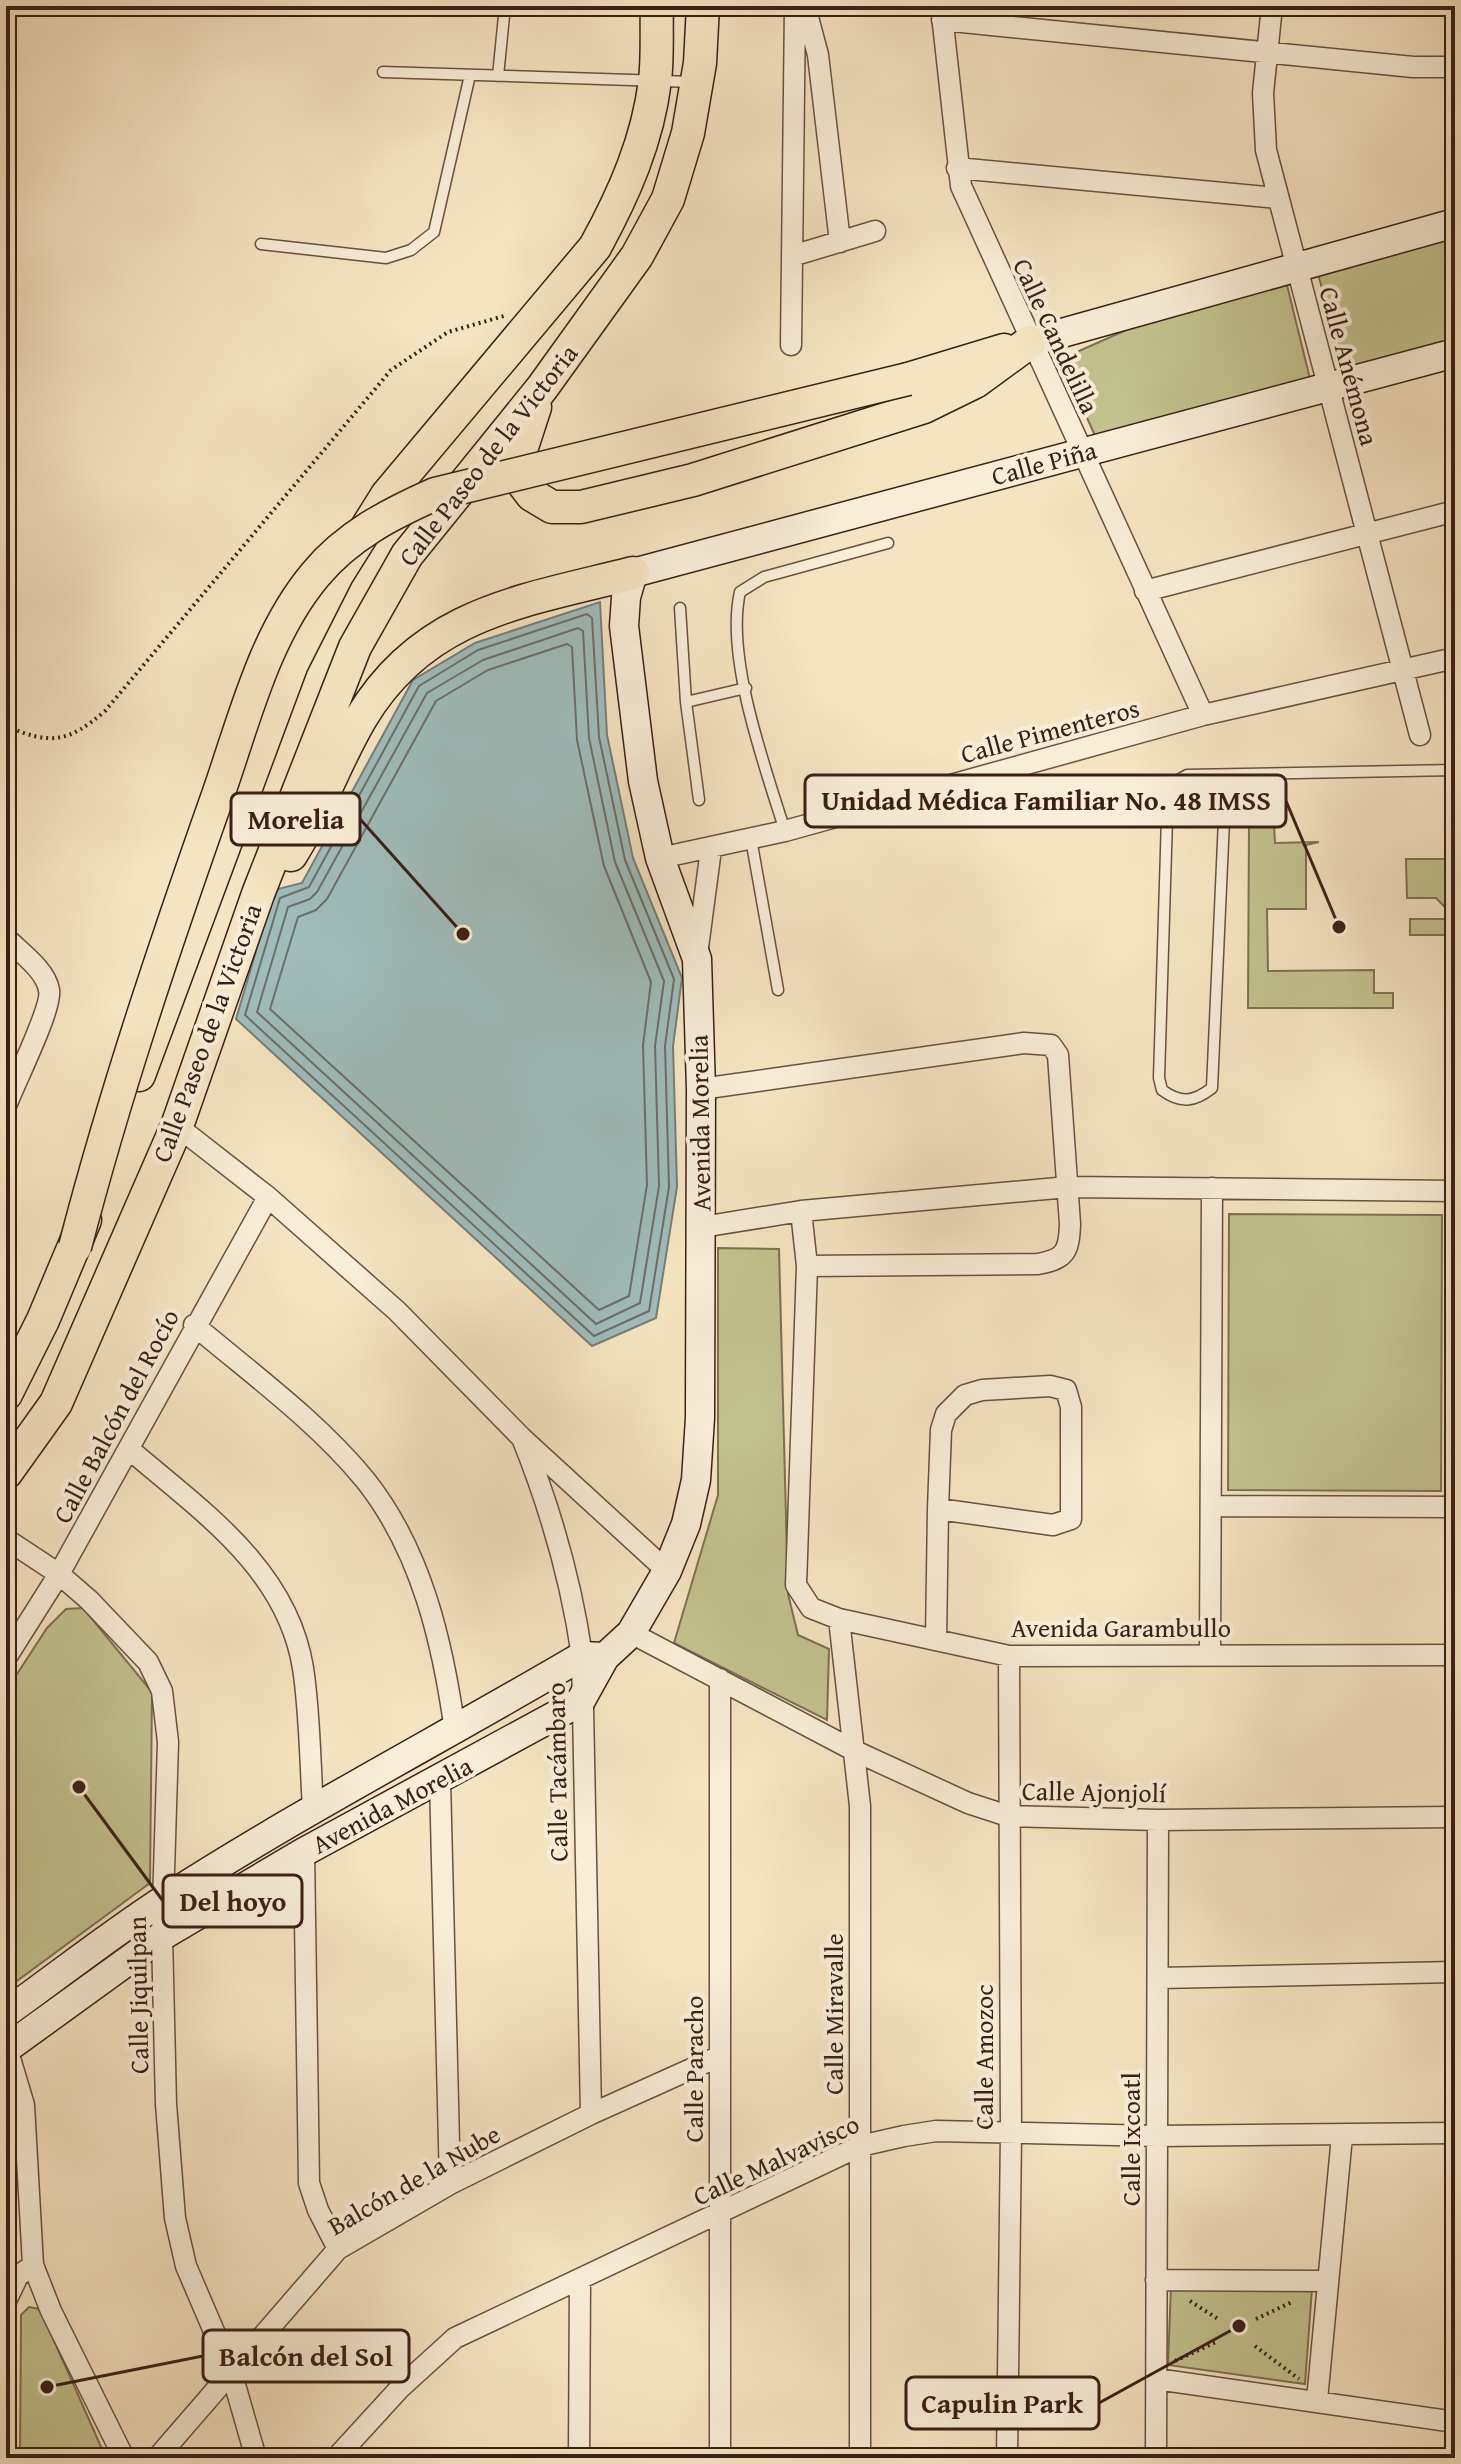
<svg xmlns="http://www.w3.org/2000/svg" width="1461" height="2464" font-family="'Gentium Book Plus',serif">
<style>
.green{fill:#c2c28e;stroke:#7e7052;stroke-width:2}
.water{fill:#9fbcbb;stroke:#777d79;stroke-width:2}
.lines{fill:none;stroke-linecap:round;stroke-linejoin:round}
.shore{stroke:#6c6e68;stroke-width:2}
.lane-casing{stroke:#695041;stroke-width:13}
.street-casing{stroke:#695041;stroke-width:23}
.secondary-casing{stroke:#3a1f16;stroke-width:31}
.primary-casing{stroke:#3a1f16;stroke-width:35}
.path{stroke:#3a1f16;stroke-width:4;stroke-dasharray:2 4;stroke-linecap:butt}
.lane{stroke:#f8edd7;stroke-width:10}
.street{stroke:#f8edd7;stroke-width:20}
.secondary{stroke:#f8edd7;stroke-width:28}
.primary{stroke:#f5e4c1;stroke-width:32}
.primary-bridge-casing{stroke:#3a1f16;stroke-width:35;stroke-linecap:butt}
.primary-bridge{stroke:#f5e4c1;stroke-width:32}
.labels{text-anchor:middle;stroke-width:8;stroke-linejoin:round;paint-order:stroke}
.street-label{font-size:26px;fill:#3a1f16;stroke:#f8edd7}
.leader{fill:none;stroke:#3a1f16;stroke-width:3}
.callout-dot{fill:#3a1f16;stroke:#f8edd7;stroke-width:3}
.callout{fill:#f8edd7;stroke:#3a1f16;stroke-width:3}
.callout-label{font-size:28px;text-anchor:middle;font-weight:bold;fill:#3a1f16}
</style>
<rect width="100%" height="100%" fill="#f5e4c1"/>
<filter id="stains"><feTurbulence type="fractalNoise" baseFrequency=".0025" numOctaves="4"/><feColorMatrix values="0 0 0 0 .2 0 0 0 0 .09 0 0 0 0 .02 0 0 0 .5 -.17"/></filter>
<radialGradient id="worn" r=".72"><stop offset=".6" stop-color="#630" stop-opacity="0"/><stop offset="1" stop-color="#630" stop-opacity=".3"/></radialGradient>
<path class="green" d="M 1455,232 L 1455,345 L 1345,374 L 1317,270 Z
M 1286,281 L 1312,387 L 1096,438 L 1061,359 L 1171,310 Z
M 1249,823 L 1274,824 L 1275,843 L 1319,842 L 1306,845 L 1306,909 L 1267,909 L 1268,971 L 1374,970 L 1374,993 L 1393,993 L 1393,1008 L 1248,1008 Z
M 1406,859 L 1455,859 L 1455,917 L 1436,898 L 1407,898 Z
M 1410,919 L 1455,919 L 1455,935 L 1410,935 Z
M 1229,1214 L 1442,1215 L 1441,1491 L 1228,1490 Z
M 718,1248 L 779,1249 L 788,1594 L 798,1635 L 829,1649 L 827,1720 L 674,1643 L 718,1495 Z
M 83,1608 L 152,1692 L 150,1883 L 6,1989 L 6,1691 L 47,1628 L 66,1609 Z
M 1171,2286 L 1312,2288 L 1305,2384 L 1168,2365 Z
M 29,2307 L 40,2309 L 106,2458 L 20,2458 L 21,2315 Z
M 559,2449 L 559,2458 L 359,2458 L 363,2453 Z"/>
<path class="water" d="M 600,602 L 607,735 L 633,858 L 682,978 L 673,1046 L 677,1187 L 656,1318 L 592,1346 L 236,1019 L 274,890 L 302,883 L 413,680 L 475,643 Z"/>
<g class="lines">
<path class="shore" d="M 587,614 L 592,618 L 599,737 L 625,860 L 674,979 L 665,1046 L 669,1187 L 649,1311 L 594,1336 L 245,1015 L 280,898 L 309,887 L 419,686 L 478,650 Z
M 578,628 L 583,631 L 589,738 L 615,862 L 664,981 L 655,1046 L 659,1186 L 640,1303 L 596,1324 L 257,1012 L 288,907 L 310,899 L 317,892 L 427,693 L 483,660 Z
M 567,644 L 572,647 L 577,740 L 604,866 L 651,982 L 643,1045 L 647,1185 L 629,1296 L 599,1310 L 270,1009 L 298,917 L 316,910 L 327,899 L 436,701 L 488,670 Z"/>
<defs>
<path id="lane" d="M 383,72 L 693,82
M 498,76 L 505,6
M 261,244 L 386,258 L 411,250 L 434,232 L 470,75
M 680,608 L 686,702 L 699,800
M 686,702 L 746,688
M 1226,775 L 1212,1088 C 1194,1102 1181,1104 1162,1090 L 1159,1078 L 1168,786 L 1187,775 L 1455,770
M 785,831 C 765,767 725,657 740,592 L 764,577 L 888,543
M 751,839 L 778,990"/>
<path id="street" d="M 805,6 L 818,55 L 840,242
M 941,6 L 961,186 L 1203,715
M 1272,6 L 1263,93 L 1266,150 L 1420,735
M 942,20 L 1413,67 L 1455,67
M 957,168 L 1278,198
M 792,256 L 875,231
M 791,345 L 795,6
M 1145,591 L 1455,511
M 660,858 L 785,831 L 1203,715 L 1455,658
M 6,938 C 20,952 46,970 49,990 C 53,1007 14,1084 6,1106
M 697,955 L 711,849
M 701,1089 L 1024,1043 L 1051,1045 L 1058,1055 L 1070,1224 C 1069,1251 1066,1259 1038,1264 L 807,1266
M 177,1126 L 268,1197 L 397,1311 L 522,1438 L 667,1571
M 801,1211 L 807,1266 L 796,1585 L 811,1608 L 839,1619 L 1009,1656 L 1455,1655
M 702,1227 L 801,1211 L 1068,1187 L 1455,1191
M 194,1325 C 252,1374 318,1422 366,1481 C 422,1552 443,1644 455,1731
M 522,1438 C 551,1510 571,1579 582,1656 L 591,2114
M 129,1449 C 200,1510 287,1568 303,1668 C 310,1714 310,1762 313,1808
M 1211,1506 L 1455,1507
M 6,1539 L 59,1574 L 89,1600 L 148,1662 L 162,1691 L 168,1742 L 162,1936 L 166,2104 L 175,2218 L 186,2266 L 231,2371 L 256,2458
M 839,1619 L 860,1806 L 860,2458
M 631,1633 L 855,1751 L 968,1803 L 1008,1816 L 1158,1820 L 1455,1817
M 936,1640 L 938,1509 L 941,1430 L 946,1414 L 965,1395 L 982,1390 L 1050,1386 L 1066,1390 L 1071,1407 L 1071,1519 L 1053,1525 L 938,1509
M 1210,1654 L 1212,1188
M 6,1658 L 59,1574 L 268,1197
M 720,1679 L 720,2458
M 440,1780 L 450,2184
M 304,1852 L 309,2183 L 318,2210 L 338,2249
M 1159,1978 L 1455,1972
M 7,2048 L 24,2105 L 33,2265 L 51,2311 L 124,2458
M 1156,2280 L 1326,2281
M 6,2301 L 18,2276 L 33,2265
M 1156,2379 L 1455,2422
M 1317,2400 L 1342,2136
M 157,2458 L 338,2249 L 450,2184 L 591,2114 L 720,2056
M 336,2458 L 400,2388 L 455,2338 L 860,2146 L 904,2136 L 936,2131 L 1157,2136 L 1455,2133
M 579,2458 L 580,2279
M 1007,2458 L 1011,2132 L 1009,1656
M 1156,2458 L 1158,1820"/>
<path id="secondary" d="M 1030,342 L 1455,223
M 6,2013 C 59,1975 111,1934 165,1899 C 300,1812 443,1738 582,1656 L 605,1657
M 6,2049 L 162,1936 L 304,1852 L 580,1702 L 605,1657 L 631,1633 L 667,1571 L 686,1524 L 696,1480 L 700,1418 L 701,1089 L 697,959 L 660,858 L 643,781 L 624,626 L 626,597 L 633,573 L 1455,353"/>
<path id="primary" d="M 908,379 L 1004,350
M 535,407 L 519,456 L 522,482 L 532,495 L 552,507 L 581,507 L 693,480 L 924,407 L 975,382 L 1030,342
M 291,855 C 319,811 335,762 361,718 C 424,612 524,601 633,573
M 139,1075 L 292,664 L 337,575 L 387,495 L 595,247 C 624,194 648,140 655,80 C 658,56 656,30 657,6
M 6,1394 L 43,1320 L 85,1220
M 6,1473 L 56,1403 L 177,1126 L 258,894 L 355,647 L 407,555 L 542,388 L 637,256 L 668,199 L 688,133 L 700,63 L 703,6"/>
</defs>
<use href="#lane" class="lane-casing"/>
<use href="#street" class="street-casing"/>
<use href="#secondary" class="secondary-casing"/>
<use href="#primary" class="primary-casing"/>
<path class="path" d="M 6,726 C 50,745 68,743 105,711 L 391,370 L 448,332 L 504,316
M 1190,2301 L 1218,2319
M 1256,2319 L 1294,2301
M 1255,2346 L 1299,2379
M 1175,2361 L 1216,2342"/>
<use href="#lane" class="lane"/>
<use href="#street" class="street"/>
<use href="#secondary" class="secondary"/>
<use href="#primary" class="primary"/>
<defs>
<path id="primary-bridge" d="M 75,1247 C 115,1093 165,945 218,795 C 244,721 264,636 315,575 C 347,536 390,514 435,494 L 908,379"/>
</defs>
<use href="#primary-bridge" class="primary-bridge-casing"/>
<use href="#primary-bridge" class="primary-bridge"/>
</g>
<g class="labels">
<g class="street-label">
<text transform="translate(1056 336) rotate(65)" y="9">Calle Candelilla</text>
<text transform="translate(1349 366) rotate(75)" y="9">Calle Anémona</text>
<text transform="translate(488 455) rotate(-52)" y="9">Calle Paseo de la Victoria</text>
<text transform="translate(1044 463) rotate(-15)" y="9">Calle Piña</text>
<text transform="translate(1050 731) rotate(-15)" y="9">Calle Pimenteros</text>
<text transform="translate(207 1033) rotate(-70)" y="9">Calle Paseo de la Victoria</text>
<text transform="translate(700 1123) rotate(-91)" y="9">Avenida Morelia</text>
<text transform="translate(116 1416) rotate(-62)" y="9">Calle Balcón del Rocío</text>
<text x="1121" y="1637">Avenida Garambullo</text>
<text transform="translate(557 1772) rotate(-91)" y="9">Calle Tacámbaro</text>
<text transform="translate(1094 1792) rotate(1)" y="9">Calle Ajonjolí</text>
<text transform="translate(392 1805) rotate(-28)" y="9">Avenida Morelia</text>
<text transform="translate(138 1995) rotate(-91)" y="9">Calle Jiquilpan</text>
<text transform="translate(834 2014) rotate(-90)" y="9">Calle Miravalle</text>
<text transform="translate(984 2057) rotate(-90)" y="9">Calle Amozoc</text>
<text transform="translate(694 2069) rotate(-90)" y="9">Calle Paracho</text>
<text transform="translate(1131 2139) rotate(-90)" y="9">Calle Ixcoatl</text>
<text transform="translate(776 2160) rotate(-25)" y="9">Calle Malvavisco</text>
<text transform="translate(414 2180) rotate(-30)" y="9">Balcón de la Nube</text>
</g>
</g>
<path class="leader" d="M1339 927L1286 801M463 934L360 819M79 1787L163 1901M47 2387L203 2356M1239 2326L1099 2403"/>
<g class="callout-dot">
<circle cx="1339" cy="927" r="8"/>
<circle cx="463" cy="934" r="8"/>
<circle cx="79" cy="1787" r="8"/>
<circle cx="47" cy="2387" r="8"/>
<circle cx="1239" cy="2326" r="8"/>
</g>
<g class="callout">
<rect x="805" y="775" width="481" height="52" rx="8"/>
<rect x="231" y="793" width="129" height="52" rx="8"/>
<rect x="163" y="1875" width="139" height="52" rx="8"/>
<rect x="203" y="2330" width="206" height="52" rx="8"/>
<rect x="906" y="2377" width="193" height="52" rx="8"/>
</g>
<g class="callout-label">
<text x="1046" y="810">Unidad Médica Familiar No. 48 IMSS</text>
<text x="296" y="829">Morelia</text>
<text x="233" y="1911">Del hoyo</text>
<text x="306" y="2366">Balcón del Sol</text>
<text x="1002" y="2413">Capulin Park</text>
</g>
<rect width="1461" height="2464" fill="none" stroke="#f5e4c1" stroke-width="32"/>
<rect x="8" y="8" width="1445" height="2448" fill="none" stroke="#3a1f16" stroke-width="4"/>
<rect x="16" y="16" width="1429" height="2432" fill="none" stroke="#3a1f16" stroke-width="2"/>
<rect width="100%" height="100%" filter="url(#stains)"/>
<rect width="100%" height="100%" fill="url(#worn)"/>
</svg>
